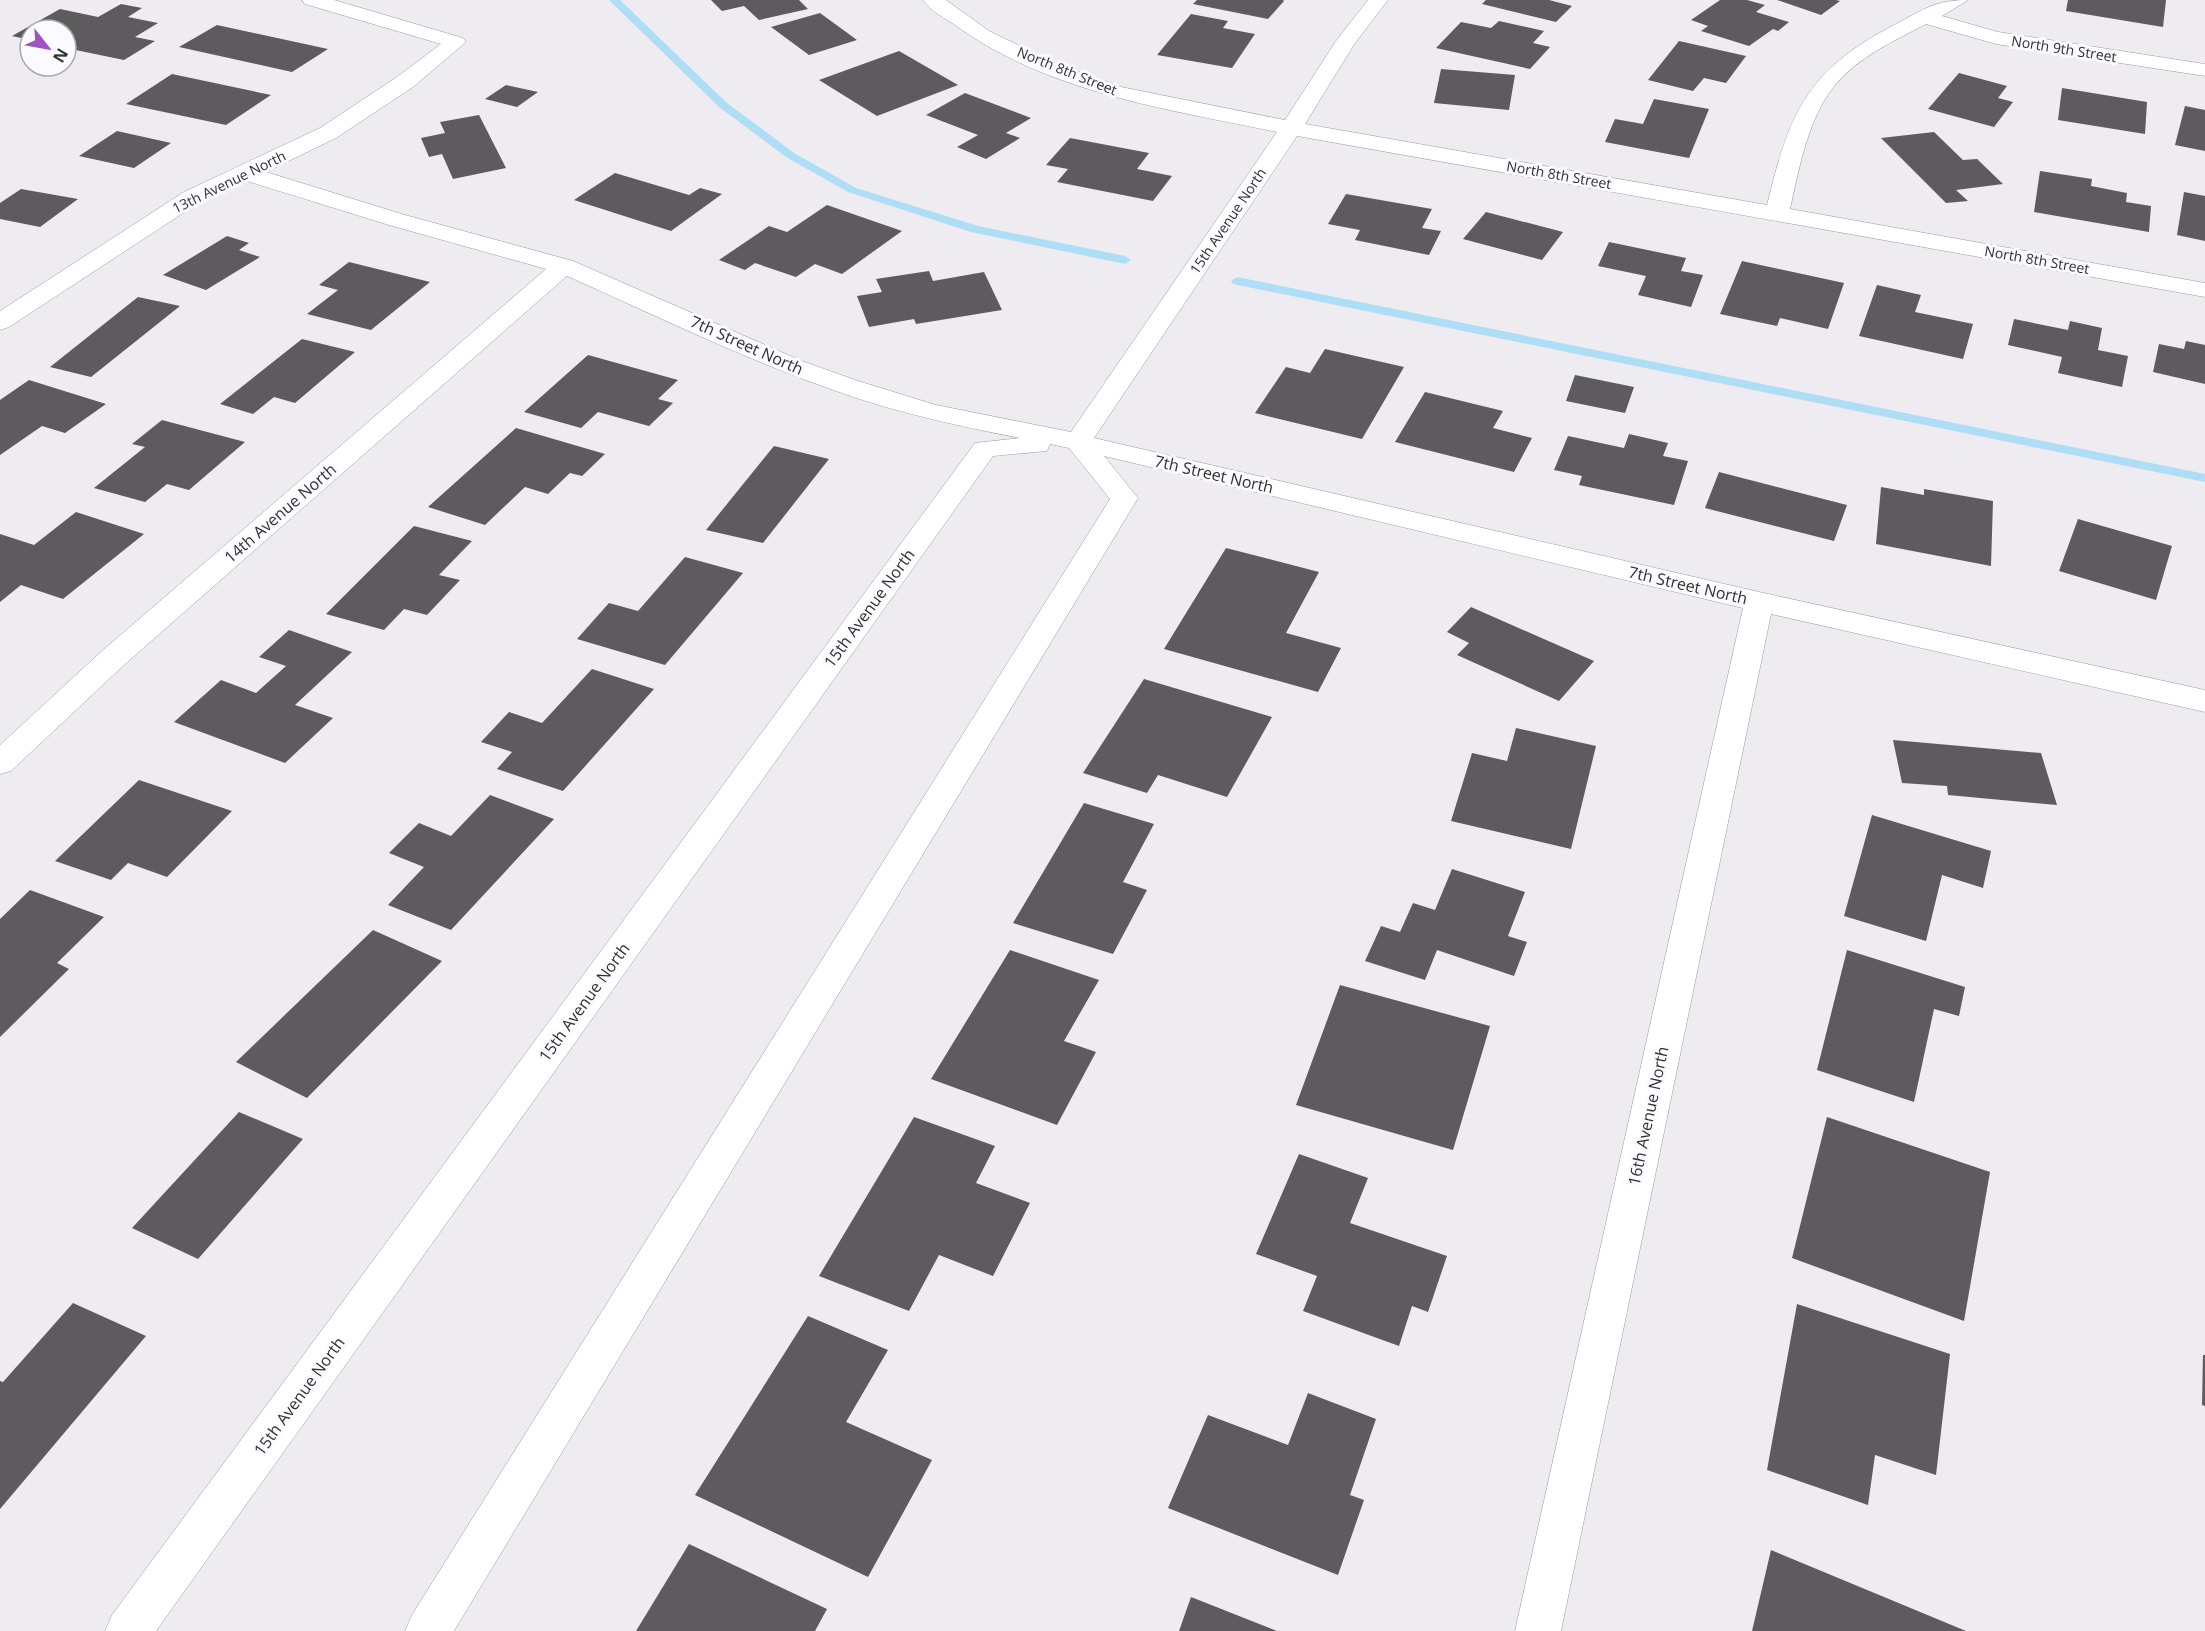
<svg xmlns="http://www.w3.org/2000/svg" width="2205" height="1631" font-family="'Open Sans',sans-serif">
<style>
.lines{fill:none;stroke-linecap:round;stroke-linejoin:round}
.stream{fill:#aeddf6;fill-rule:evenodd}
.building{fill:#5d5b5e}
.street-casing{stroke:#9b9a9d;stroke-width:1}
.street{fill:#fff;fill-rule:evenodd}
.labels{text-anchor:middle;stroke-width:6;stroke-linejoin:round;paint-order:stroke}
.far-street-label{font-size:14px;fill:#313132;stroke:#fbfafe}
.street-label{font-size:16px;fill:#313132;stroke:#fbfafe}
</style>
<rect width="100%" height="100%" fill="#eeecf0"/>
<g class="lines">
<path class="stream" d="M 609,0 L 620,0 L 727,103 L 794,153 L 856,188 L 978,226 L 1125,256 L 1131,260 L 1125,264 L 971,232 L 848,192 L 786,157 L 719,107 Z
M 1237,277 L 2205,474 L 2205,482 L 1233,284 L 1231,281 Z"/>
</g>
<path class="building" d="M 711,0 L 799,0 L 808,9 L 759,20 L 744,6 L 722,11 Z
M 1197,0 L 1283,0 L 1284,1 L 1268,19 L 1193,4 Z
M 1486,0 L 1549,0 L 1572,6 L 1556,22 L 1482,4 Z
M 1720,0 L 1747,0 L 1765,5 L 1756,12 L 1789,22 L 1778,31 L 1773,29 L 1749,46 L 1701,31 L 1708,26 L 1691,20 Z
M 1777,0 L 1836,0 L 1840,1 L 1821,15 Z
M 2068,0 L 2166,0 L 2163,27 L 2066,11 Z
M 121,4 L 142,8 L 128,17 L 158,23 L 135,37 L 155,41 L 124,60 L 66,48 L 66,30 L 30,30 L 30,40 L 12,36 L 60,9 L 98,17 Z
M 820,13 L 857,40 L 809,55 L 771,27 Z
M 1191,14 L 1228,21 L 1223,28 L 1255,34 L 1232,68 L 1157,55 Z
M 1499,21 L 1544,31 L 1533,43 L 1550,47 L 1530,69 L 1436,48 L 1461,22 L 1491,28 Z
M 217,25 L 328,49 L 292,72 L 179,47 Z
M 1679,41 L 1746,56 L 1726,83 L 1704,78 L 1693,91 L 1648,80 Z
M 899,51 L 958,85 L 877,116 L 819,80 Z
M 1441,69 L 1515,75 L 1509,110 L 1434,103 Z
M 1959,73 L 2007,86 L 1998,98 L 2013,102 L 1994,127 L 1928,109 Z
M 172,74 L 271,95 L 226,125 L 126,104 Z
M 506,85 L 538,92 L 517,107 L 485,99 Z
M 2062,88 L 2147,102 L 2145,134 L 2058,120 Z
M 965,93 L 1031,118 L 1006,133 L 1020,138 L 986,159 L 957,147 L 978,135 L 926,115 Z
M 1654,99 L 1709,109 L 1689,158 L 1605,142 L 1615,119 L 1643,124 Z
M 2185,106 L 2205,110 L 2205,151 L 2175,145 Z
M 479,115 L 506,168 L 453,179 L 442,154 L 429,157 L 421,138 L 445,133 L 440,122 Z
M 117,131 L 171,143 L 134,168 L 79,156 Z
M 1934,132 L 1963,160 L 1977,159 L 2003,184 L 1956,190 L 1968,201 L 1946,203 L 1881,138 Z
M 1070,138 L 1149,153 L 1137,169 L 1172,176 L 1153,201 L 1057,182 L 1068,169 L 1046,165 Z
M 2040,171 L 2092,179 L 2091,186 L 2127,193 L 2126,202 L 2151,206 L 2149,232 L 2034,212 Z
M 615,173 L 689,195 L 700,188 L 722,194 L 671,231 L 574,200 Z
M 21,189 L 78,199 L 40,227 L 0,219 L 0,203 Z
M 2184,192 L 2205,196 L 2205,241 L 2177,235 Z
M 1346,194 L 1432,209 L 1422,228 L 1441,231 L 1429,255 L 1355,240 L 1360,230 L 1328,224 Z
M 827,205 L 902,231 L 842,274 L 815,264 L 796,277 L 755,263 L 745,270 L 719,260 L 769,226 L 787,232 Z
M 1486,212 L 1563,232 L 1542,260 L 1463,239 Z
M 227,236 L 249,243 L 239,250 L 260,257 L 206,290 L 163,275 Z
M 1609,242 L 1686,258 L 1681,271 L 1703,275 L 1691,307 L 1638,295 L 1646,276 L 1598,266 Z
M 1742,261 L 1844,283 L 1828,329 L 1780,318 L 1777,326 L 1720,314 Z
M 349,262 L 430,282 L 371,330 L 307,314 L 338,290 L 319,285 Z
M 929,271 L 933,281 L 984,272 L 1002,310 L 916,324 L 914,319 L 869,327 L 857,296 L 882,292 L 876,279 Z
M 1877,285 L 1921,295 L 1915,312 L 1973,324 L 1963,359 L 1859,336 Z
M 138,297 L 180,306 L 91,377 L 50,367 Z
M 2014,319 L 2068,330 L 2070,321 L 2102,328 L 2098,350 L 2128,356 L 2122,387 L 2058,373 L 2062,357 L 2008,345 Z
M 302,339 L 355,352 L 295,403 L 274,397 L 253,414 L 220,404 Z
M 2186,341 L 2205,345 L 2205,384 L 2153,372 L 2159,344 L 2184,349 Z
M 1325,349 L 1404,367 L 1362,439 L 1255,413 L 1286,367 L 1310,373 Z
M 588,355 L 678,380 L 658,399 L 673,403 L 649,426 L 598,412 L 581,428 L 524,412 Z
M 1575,375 L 1634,387 L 1625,413 L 1566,401 Z
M 29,380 L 106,404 L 65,433 L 42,426 L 0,455 L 0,400 Z
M 1425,392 L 1503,411 L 1493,428 L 1532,438 L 1514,472 L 1395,442 Z
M 162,420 L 245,442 L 189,490 L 167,484 L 145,502 L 94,488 L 145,447 L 132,444 Z
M 516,428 L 605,454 L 582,476 L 570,473 L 548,494 L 525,487 L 485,525 L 428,507 Z
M 1629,434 L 1668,443 L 1663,456 L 1688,461 L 1674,505 L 1579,485 L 1582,476 L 1554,470 L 1568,436 L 1624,448 Z
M 774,446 L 829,459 L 763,543 L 706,530 Z
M 1719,472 L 1847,505 L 1834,541 L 1705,508 Z
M 1881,487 L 1924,495 L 1924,489 L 1993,501 L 1991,566 L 1876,544 Z
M 76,512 L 144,534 L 63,599 L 21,585 L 0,602 L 0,534 L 34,545 Z
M 2078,519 L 2172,546 L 2156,600 L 2059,571 Z
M 414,526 L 472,541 L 439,575 L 460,580 L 427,615 L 404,609 L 384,630 L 326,614 Z
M 1226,548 L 1319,572 L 1286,633 L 1341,648 L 1318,692 L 1164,649 Z
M 685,557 L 743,573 L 665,665 L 577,639 L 609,603 L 638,611 Z
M 1471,607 L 1594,661 L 1559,701 L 1457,655 L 1469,643 L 1447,632 Z
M 289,630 L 352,652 L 295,705 L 333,718 L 285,763 L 174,722 L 221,680 L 256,693 L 286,666 L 259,657 Z
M 592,669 L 654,689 L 563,791 L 497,769 L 512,752 L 481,742 L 509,712 L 542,723 Z
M 1144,679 L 1272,717 L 1227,797 L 1158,775 L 1147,793 L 1083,773 Z
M 1516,728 L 1596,746 L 1571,849 L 1451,821 L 1472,753 L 1507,761 Z
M 1893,740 L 2041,753 L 2057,805 L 1948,795 L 1947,786 L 1902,783 Z
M 139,780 L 232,811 L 167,877 L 128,863 L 111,880 L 55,861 Z
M 490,795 L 554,819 L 451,930 L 388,905 L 424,867 L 389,853 L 419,823 L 451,836 Z
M 1084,803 L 1154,824 L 1123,882 L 1147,890 L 1113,954 L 1013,923 Z
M 1872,815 L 1991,851 L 1983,888 L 1942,875 L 1926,941 L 1844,916 Z
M 1452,869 L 1525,892 L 1508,936 L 1527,942 L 1514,976 L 1437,950 L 1425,980 L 1365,961 L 1381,926 L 1400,932 L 1413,903 L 1435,910 Z
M 30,890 L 104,917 L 57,963 L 69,969 L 0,1037 L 0,919 Z
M 373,930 L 442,961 L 307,1098 L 236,1062 Z
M 1010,950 L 1099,980 L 1064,1041 L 1096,1052 L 1057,1125 L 931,1079 Z
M 1847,950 L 1965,987 L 1959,1016 L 1934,1009 L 1914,1102 L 1817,1070 Z
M 1340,985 L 1490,1026 L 1453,1150 L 1296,1105 Z
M 239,1112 L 303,1139 L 198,1259 L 132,1228 Z
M 914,1117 L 995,1146 L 976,1183 L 1030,1203 L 993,1276 L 939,1255 L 909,1311 L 819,1276 Z
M 1827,1117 L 1990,1172 L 1964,1321 L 1792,1258 Z
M 1299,1154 L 1368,1178 L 1350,1223 L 1447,1256 L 1428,1312 L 1412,1306 L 1399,1346 L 1303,1311 L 1317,1276 L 1256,1254 Z
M 73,1303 L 146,1336 L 0,1509 L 0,1381 L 3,1382 Z
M 1797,1304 L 1950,1354 L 1936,1475 L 1875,1455 L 1868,1505 L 1767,1470 Z
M 808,1316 L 888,1350 L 846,1422 L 932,1460 L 868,1577 L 695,1495 Z
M 2203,1355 L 2205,1355 L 2205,1406 L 2202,1405 Z
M 1308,1393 L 1376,1419 L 1350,1495 L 1364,1500 L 1338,1575 L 1168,1508 L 1208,1415 L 1288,1445 Z
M 689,1544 L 827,1609 L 815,1631 L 636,1631 Z
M 1771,1550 L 1966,1631 L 1752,1631 Z
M 1191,1597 L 1277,1631 L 1179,1631 Z"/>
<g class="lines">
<defs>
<path id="street" d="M 302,0 L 334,0 L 463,38 L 466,42 L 413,87 L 336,138 L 266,172 L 405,215 L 573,261 L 802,361 L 858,381 L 936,405 L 1071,432 L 1277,132 C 1167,109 1049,93 955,25 C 945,18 930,11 923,0 L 946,0 L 989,31 L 1053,62 L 1121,87 L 1285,120 L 1336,41 L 1368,0 L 1388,0 L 1355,43 L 1305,124 L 1767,205 C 1790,111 1807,70 1896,24 C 1924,9 1936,0 1968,0 L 1942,16 L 1998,32 L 2205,64 L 2205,76 L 1996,44 L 1926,24 C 1894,41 1858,57 1835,85 C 1808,118 1799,169 1790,209 L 2205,283 L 2205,297 L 1297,136 L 1094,438 L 1759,592 L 2205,690 L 2205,712 L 1771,614 L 1561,1631 L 1515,1631 L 1743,608 L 1104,456 L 1138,498 L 454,1631 L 405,1631 L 412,1615 L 1110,499 L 1069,448 L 1050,444 L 1047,451 L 993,456 L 156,1631 L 105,1631 L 112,1615 L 975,443 L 1020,438 C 959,426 898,413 839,392 C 746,360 657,316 567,276 L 124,665 L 11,771 L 0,774 L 0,745 L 102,651 L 546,269 L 389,225 L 247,181 L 200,202 L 9,327 L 0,330 L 0,311 L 184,192 L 320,128 L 397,77 L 441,44 L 305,4 Z"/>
</defs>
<use href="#street" class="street-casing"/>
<use href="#street" class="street"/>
</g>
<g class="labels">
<g class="far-street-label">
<text transform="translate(2064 49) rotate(9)" y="5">North 9th Street</text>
<text transform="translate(1067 71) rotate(22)" y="5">North 8th Street</text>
<text transform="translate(1559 175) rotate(10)" y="5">North 8th Street</text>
<text transform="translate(229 182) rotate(-26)" y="5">13th Avenue North</text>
<text transform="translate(1228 221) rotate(-56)" y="5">15th Avenue North</text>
<text transform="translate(2037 260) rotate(10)" y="5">North 8th Street</text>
</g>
<g class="street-label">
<text transform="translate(747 345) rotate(24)" y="6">7th Street North</text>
<text transform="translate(1214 474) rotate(13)" y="6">7th Street North</text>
<text transform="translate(280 513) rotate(-41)" y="6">14th Avenue North</text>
<text transform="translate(1688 585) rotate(13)" y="6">7th Street North</text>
<text transform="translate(869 608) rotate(-54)" y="6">15th Avenue North</text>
<text transform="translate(584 1002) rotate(-54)" y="6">15th Avenue North</text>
<text transform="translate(1648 1116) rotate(-78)" y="6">16th Avenue North</text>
<text transform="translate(299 1396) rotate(-54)" y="6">15th Avenue North</text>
</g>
</g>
<g transform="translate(48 48) rotate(121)"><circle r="28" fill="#fbfafe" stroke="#aaaaac" stroke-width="1.5"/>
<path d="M0-4.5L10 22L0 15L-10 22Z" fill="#a153c4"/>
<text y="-9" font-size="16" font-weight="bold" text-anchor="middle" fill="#313132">N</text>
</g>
</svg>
